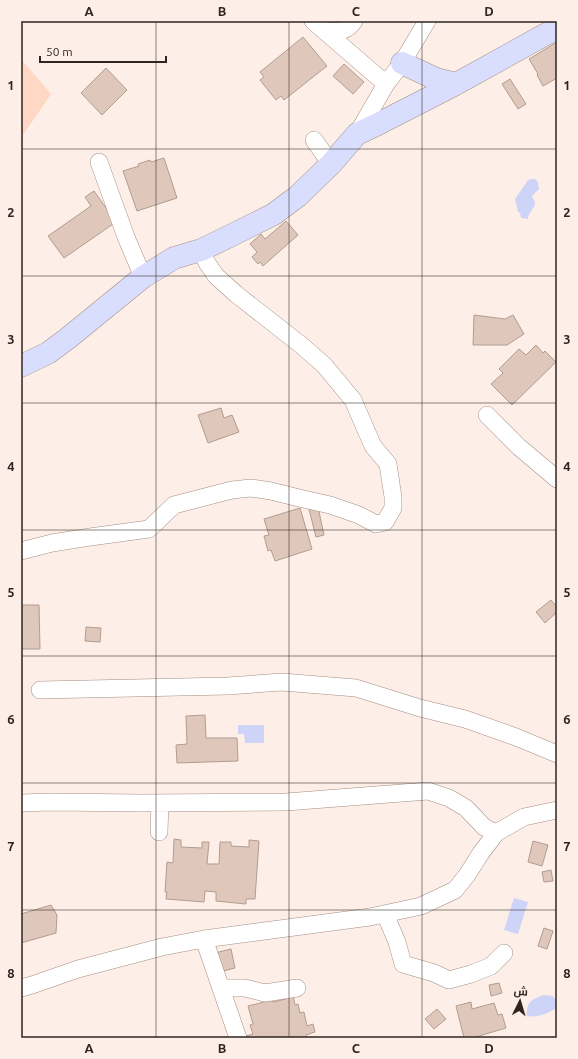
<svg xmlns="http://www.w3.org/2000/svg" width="578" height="1059" font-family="Ubuntu,Cairo,sans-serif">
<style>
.green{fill:#fed8c4}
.water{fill:#cdd4f8}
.building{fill:#dfc7bb;stroke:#b29c90}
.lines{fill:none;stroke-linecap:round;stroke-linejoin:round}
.street-casing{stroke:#a48e83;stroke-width:18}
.secondary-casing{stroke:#a48e83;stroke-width:23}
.street{stroke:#fff;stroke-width:17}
.secondary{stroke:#dadefe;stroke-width:22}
.grid{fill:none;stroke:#2e2520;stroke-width:1;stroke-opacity:0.55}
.neatline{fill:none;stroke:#2e2520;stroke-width:1.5}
.grid-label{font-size:13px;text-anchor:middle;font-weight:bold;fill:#2e2520}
</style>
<rect width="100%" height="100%" fill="#fdefe7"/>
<path class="green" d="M 21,59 L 51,94 L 21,138 Z"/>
<path class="water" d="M 532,179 L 535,179 L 538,182 L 539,189 L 532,196 C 533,198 534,200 535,203 C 535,208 528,213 528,219 L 521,218 L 520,213 L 518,212 L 515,199 L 528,180 Z
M 238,725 L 264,725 L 264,743 L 245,743 L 244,734 L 238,734 Z
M 514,898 L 528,902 L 518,934 L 504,930 Z
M 543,995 L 553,996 L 557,1002 L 555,1009 C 546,1014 537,1018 526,1016 C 528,1001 529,1001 543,995 Z"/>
<path class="building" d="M 303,37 L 327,66 L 284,100 L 281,96 L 276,100 L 260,80 L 264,77 L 260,72 Z
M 557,42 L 557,78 L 543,86 L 537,75 L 538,74 L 529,59 Z
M 344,64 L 364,82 L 353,94 L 333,76 Z
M 106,68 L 127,90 L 102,115 L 81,93 Z
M 510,79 L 526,104 L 518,109 L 502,84 Z
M 164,158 L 177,198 L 137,211 L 123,171 L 139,166 L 138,164 L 150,160 L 151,162 Z
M 94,191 L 116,222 L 64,258 L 48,236 L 91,206 L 85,197 Z
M 286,221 L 298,235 L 263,266 L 260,262 L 258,264 L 252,257 L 257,252 L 250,244 L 261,234 L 265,239 Z
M 474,315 L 505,319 L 513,315 L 524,334 L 507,345 L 473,345 Z
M 536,345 L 543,353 L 545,351 L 556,362 L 512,405 L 491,384 L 503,373 L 499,369 L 519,349 L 526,355 Z
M 221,408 L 224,418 L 232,415 L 239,432 L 208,443 L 198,415 Z
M 318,507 L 324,535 L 316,537 L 309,509 Z
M 300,508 L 312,549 L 275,561 L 271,550 L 268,551 L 264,536 L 269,535 L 264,519 Z
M 551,600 L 557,607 L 557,612 L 545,623 L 536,612 Z
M 21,605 L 39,605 L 40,649 L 21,649 Z
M 86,627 L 101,628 L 100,642 L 85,641 Z
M 205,715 L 206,738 L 237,738 L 238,761 L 177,763 L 176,745 L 187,744 L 186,716 Z
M 174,839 L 181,840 L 181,847 L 202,848 L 202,842 L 209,842 L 207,864 L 219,864 L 220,842 L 231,842 L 231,846 L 249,847 L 249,840 L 259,841 L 255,899 L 246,899 L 246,904 L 216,901 L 216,892 L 205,891 L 204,902 L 166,899 L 167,892 L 165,892 L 167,862 L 173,863 Z
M 533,841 L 548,845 L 542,866 L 528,862 Z
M 551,870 L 553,881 L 544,882 L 542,872 Z
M 51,905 L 57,915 L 56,933 L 21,943 L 21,914 Z
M 544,928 L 553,931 L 547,949 L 538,946 Z
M 231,949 L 235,968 L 219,972 L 215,953 Z
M 499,983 L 502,993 L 491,996 L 489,985 Z
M 293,995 L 295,1005 L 298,1004 L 300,1013 L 304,1012 L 307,1026 L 313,1024 L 315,1032 L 306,1035 L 307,1038 L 247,1038 L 246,1036 L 253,1034 L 250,1025 L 253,1024 L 248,1006 L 272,1000 L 273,1002 L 286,999 L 285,997 Z
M 471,1002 L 472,1009 L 494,1003 L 498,1015 L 502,1014 L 506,1028 L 472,1038 L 464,1038 L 456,1006 Z
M 437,1009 L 446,1019 L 434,1029 L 425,1019 Z"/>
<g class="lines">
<defs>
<path id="street" d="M 313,21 L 386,84
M 325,31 C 338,31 346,33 354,21
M 357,134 L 386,84 L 402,63 L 427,21
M 314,140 L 331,164
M 99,162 L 126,237 L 143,277
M 487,415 L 519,447 L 557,479
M 21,551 L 52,543 L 90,537 L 149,529 L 174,505 L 232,490 L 251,488 L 271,491 L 299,498 L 330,505 L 359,515 L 376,524 L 385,522 L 393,508 L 393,497 L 388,464 L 373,446 L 353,400 L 324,365 L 301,345 L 236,294 L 216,276 L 207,263 L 201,250
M 40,690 L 228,686 L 282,682 L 356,688 L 420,708 L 465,719 L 516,737 L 557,754
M 21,803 L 51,802 L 141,803 L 286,802 L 428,791 L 449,798 L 466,808 L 484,827 L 496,833
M 159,832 L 160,803
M 385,914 L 397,942 L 403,964 L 434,973 L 449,980 L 471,974 L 491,966 L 504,953
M 204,939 L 238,1038
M 21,988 L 32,985 L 78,969 L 162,947 L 204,939 L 370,917 L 421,906 L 455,890 L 467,875 L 481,853 L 496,833 L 524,817 L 557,810
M 221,988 L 245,988 L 265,993 L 297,988"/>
<path id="secondary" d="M 402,63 L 436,79 L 456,84
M 21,366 L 48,353 L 67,339 L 143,277 L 174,258 L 201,250 L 234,234 L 274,214 L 298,196 L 331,164 L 357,134 L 378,124 L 456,84 L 557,28"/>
</defs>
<use href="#street" class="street-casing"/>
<use href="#secondary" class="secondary-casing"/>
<use href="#street" class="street"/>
<use href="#secondary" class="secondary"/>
</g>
<path class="grid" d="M 156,21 L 156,1038M 289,21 L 289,1038M 422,21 L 422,1038M 21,149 L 557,149M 21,276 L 557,276M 21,403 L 557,403M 21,530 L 557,530M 21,656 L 557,656M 21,783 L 557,783M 21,910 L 557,910"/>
<rect width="578" height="1059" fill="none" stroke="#fdefe7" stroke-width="44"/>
<g transform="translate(520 1001) rotate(5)" stroke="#fdefe7" stroke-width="3" paint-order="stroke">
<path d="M0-3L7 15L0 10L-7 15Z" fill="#2e2520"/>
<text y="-6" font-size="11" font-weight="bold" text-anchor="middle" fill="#2e2520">ش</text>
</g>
<path d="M40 56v6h126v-6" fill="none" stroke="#2e2520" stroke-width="2"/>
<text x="46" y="56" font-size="12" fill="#2e2520" stroke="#fdefe7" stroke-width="3" paint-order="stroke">50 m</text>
<rect x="22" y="22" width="534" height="1015" class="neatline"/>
<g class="grid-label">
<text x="89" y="16">A</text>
<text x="222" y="16">B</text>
<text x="356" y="16">C</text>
<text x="489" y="16">D</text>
<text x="11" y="90">1</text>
<text x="567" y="90">1</text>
<text x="11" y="217">2</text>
<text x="567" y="217">2</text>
<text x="11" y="344">3</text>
<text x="567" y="344">3</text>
<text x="11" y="471">4</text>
<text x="567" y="471">4</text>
<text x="11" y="597">5</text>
<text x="567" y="597">5</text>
<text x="11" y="724">6</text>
<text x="567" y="724">6</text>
<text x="11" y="851">7</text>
<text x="567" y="851">7</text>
<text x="11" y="978">8</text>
<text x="567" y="978">8</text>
<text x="89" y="1053">A</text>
<text x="222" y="1053">B</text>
<text x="356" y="1053">C</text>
<text x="489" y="1053">D</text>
</g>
</svg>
